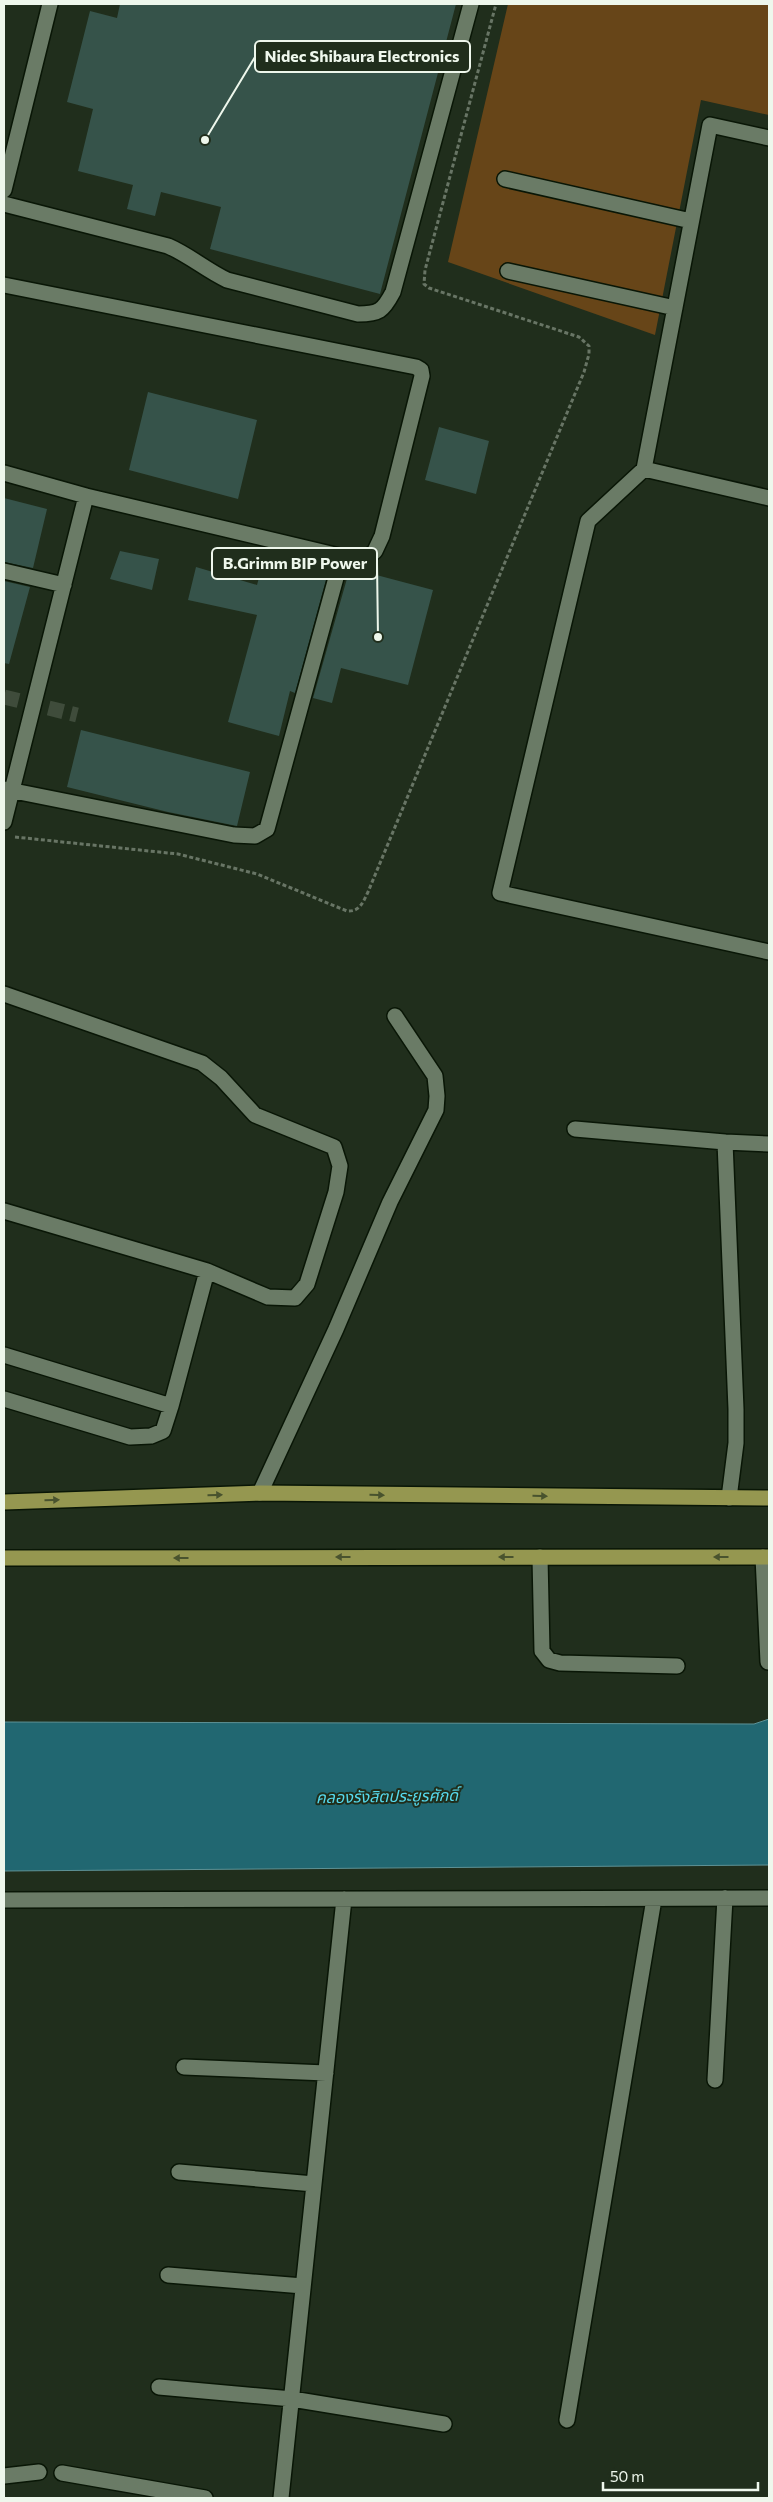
<svg xmlns="http://www.w3.org/2000/svg" width="773" height="2502" font-family="Commissioner,'Noto Sans Thai',sans-serif">
<style>
.green{fill:#674518}
.water{fill:#216771;stroke:#5e9296}
.building{fill:#36534a}
.lines{fill:none;stroke-linecap:round;stroke-linejoin:round}
.minor-tunnel{stroke:#3f4c3b;stroke-width:15;stroke-dasharray:15 8;stroke-linecap:butt}
.minor-casing{stroke:#091606;stroke-width:18}
.major-casing{stroke:#091606;stroke-width:18}
.path{stroke:#687565;stroke-width:3;stroke-dasharray:4 2.5;stroke-linecap:butt}
.minor{stroke:#6a7b66;stroke-width:15}
.major{stroke:#959750;stroke-width:15}
.oneway{fill:#49532e}
.labels{text-anchor:middle;stroke-width:4;stroke-linejoin:round;paint-order:stroke}
.water-label{font-size:16px;font-style:italic;fill:#56d9ed;stroke:#202e1c}
.leader{fill:none;stroke:#eef7ec;stroke-width:2}
.callout-dot{fill:#eef7ec;stroke:#202e1c;stroke-width:2}
.callout{fill:#202e1c;stroke:#eef7ec;stroke-width:2}
.callout-label{font-size:16px;text-anchor:middle;font-weight:bold;fill:#eef7ec}
</style>
<rect width="100%" height="100%" fill="#202e1c"/>
<path class="green" d="M 508,4 L 769,4 L 769,115 L 701,100 L 655,335 L 448,262 Z"/>
<path class="water" d="M 769,1719 L 769,1865 L 4,1871 L 4,1722 L 754,1724 Z"/>
<path class="building" d="M 120,4 L 456,4 L 380,294 L 210,249 L 221,207 L 161,192 L 155,216 L 127,209 L 133,185 L 78,171 L 93,109 L 67,102 L 90,11 L 117,18 Z
M 148,392 L 257,420 L 238,499 L 129,470 Z
M 439,427 L 489,441 L 476,494 L 425,480 Z
M 4,498 L 47,509 L 33,568 L 4,562 Z
M 120,551 L 159,559 L 152,590 L 110,579 Z
M 266,552 L 329,569 L 295,693 L 290,691 L 279,736 L 228,722 L 257,615 L 188,600 L 196,567 L 257,585 Z
M 350,568 L 433,590 L 408,685 L 341,668 L 332,703 L 313,698 Z
M 4,581 L 30,587 L 9,664 L 4,663 Z
M 81,730 L 250,772 L 237,826 L 168,812 L 67,787 Z"/>
<g class="lines">
<path class="minor-tunnel" d="M 4,697 L 77,715"/>
<defs>
<path id="minor" d="M 769,138 L 710,125 L 644,469 L 769,498
M 505,179 L 691,221
M 4,190 L 50,4
M 4,204 L 168,246 C 189,255 206,270 227,280 L 358,314 C 379,314 383,311 393,292 L 471,4
M 508,271 L 675,308
M 4,285 L 416,367 L 421,370 L 422,376 L 382,536 L 375,551 L 367,558 L 352,559 L 86,496
M 644,469 L 588,521 L 500,893 L 769,952
M 4,473 L 86,496 L 4,822
M 4,571 L 64,585
M 4,789 L 234,835 L 255,836 L 267,829 L 342,556
M 4,994 L 202,1063 L 221,1078 L 255,1115 L 334,1147 L 340,1166 L 336,1192 L 307,1284 L 295,1298 L 268,1297 L 207,1271 L 4,1211
M 575,1129 L 725,1142 L 736,1409 L 736,1443 L 729,1498
M 725,1142 L 769,1144
M 4,1355 L 171,1406 L 207,1271
M 4,1399 L 130,1437 L 151,1436 L 163,1431 L 171,1406
M 260,1493 L 336,1329 L 390,1202 L 436,1110 L 437,1096 L 435,1076 L 395,1016
M 540,1557 L 542,1651 L 549,1660 L 560,1663 L 677,1666
M 763,1557 L 768,1662
M 4,1900 L 769,1898
M 184,2067 L 326,2073
M 715,2080 L 725,1898
M 179,2172 L 314,2184
M 168,2275 L 303,2286
M 159,2387 L 292,2399 L 444,2424
M 567,2420 L 654,1899
M 62,2473 L 205,2498
M 4,2476 L 39,2472
M 281,2498 L 344,1899"/>
<path id="major" d="M 4,1502 L 260,1493 L 769,1498
M 4,1558 L 769,1557"/>
</defs>
<use href="#minor" class="minor-casing"/>
<use href="#major" class="major-casing"/>
<path class="path" d="M 15,837 L 178,854 L 257,874 L 347,911 C 360,912 363,902 368,892 L 584,372 L 589,354 L 589,346 L 579,337 L 429,288 L 424,284 L 425,270 L 496,4"/>
<use href="#minor" class="minor"/>
<use href="#major" class="major"/>
</g>
<defs><path id="oneway-solid" d="M-6-.8H1V-3.2L6.5 0L1 3.2V.8H-6Z" transform="scale(1.25)"/></defs>
<g class="oneway">
<use href="#oneway-solid" transform="translate(215 1495) rotate(-2)"/>
<use href="#oneway-solid" transform="translate(377 1495) rotate(1)"/>
<use href="#oneway-solid" transform="translate(540 1496) rotate(1)"/>
<use href="#oneway-solid" transform="translate(52 1500) rotate(-2)"/>
<use href="#oneway-solid" transform="translate(343 1557) rotate(180)"/>
<use href="#oneway-solid" transform="translate(506 1557) rotate(180)"/>
<use href="#oneway-solid" transform="translate(721 1557) rotate(180)"/>
<use href="#oneway-solid" transform="translate(181 1558) rotate(180)"/>
</g>
<g class="labels">
<g class="water-label">
<text transform="translate(387 1796) rotate(-1)" y="6">คลองรังสิตประยูรศักดิ์</text>
</g>
</g>
<path class="leader" d="M205 140L255 57M378 637L377 563"/>
<g class="callout-dot">
<circle cx="205" cy="140" r="5"/>
<circle cx="378" cy="637" r="5"/>
</g>
<g class="callout">
<rect x="255" y="41" width="215" height="31" rx="5"/>
<rect x="212" y="548" width="165" height="31" rx="5"/>
</g>
<g class="callout-label">
<text x="362" y="62">Nidec Shibaura Electronics</text>
<text x="295" y="569">B.Grimm BIP Power</text>
</g>
<rect width="773" height="2502" fill="none" stroke="#eef7ec" stroke-width="10"/>
<path d="M603 2482v8h155v-8" fill="none" stroke="#eef7ec" stroke-width="2.5"/>
<text x="610" y="2482" font-size="15" fill="#eef7ec" stroke="#202e1c" stroke-width="4" paint-order="stroke">50 m</text>
</svg>
